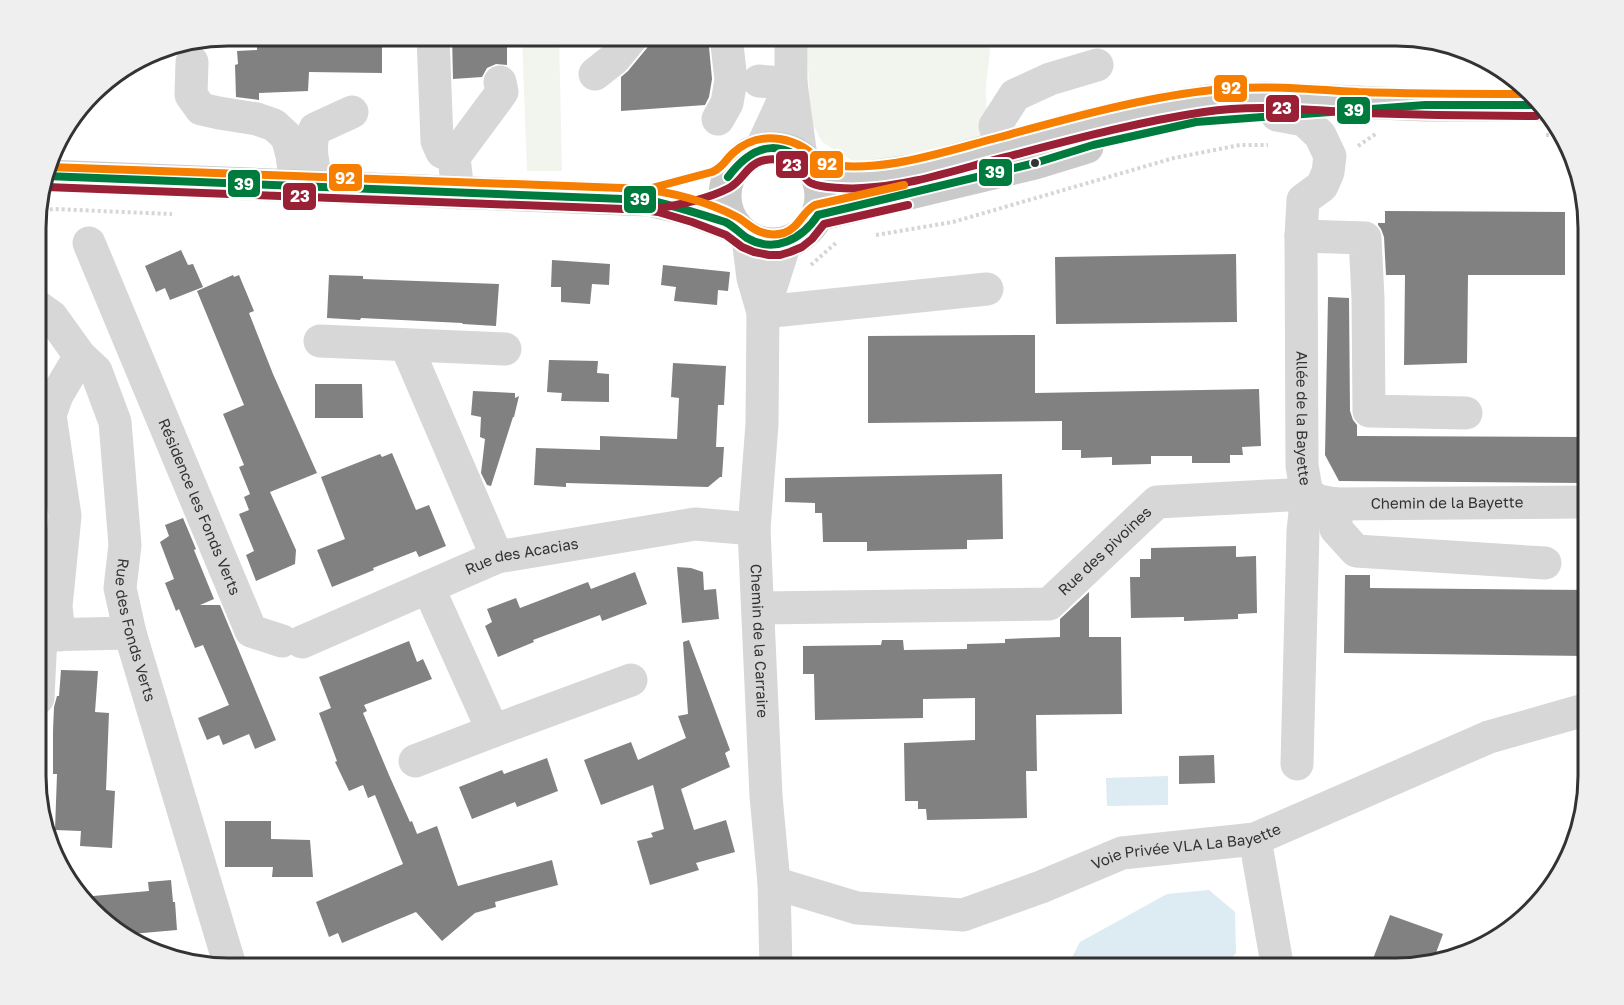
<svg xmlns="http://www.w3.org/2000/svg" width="1624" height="1005" font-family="'Golos Text',sans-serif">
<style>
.green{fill:#f1f5ed}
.water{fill:#ddebf3}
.building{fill:#818181}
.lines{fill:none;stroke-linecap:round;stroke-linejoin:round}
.path{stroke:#d6d6d6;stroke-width:4;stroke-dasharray:3 3;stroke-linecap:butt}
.minor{stroke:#d7d7d7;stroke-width:33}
.major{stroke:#cacaca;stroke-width:33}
.bus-1-casing{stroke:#fff;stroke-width:12}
.bus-2-casing{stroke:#fff;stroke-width:12}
.bus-3-casing{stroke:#fff;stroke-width:12}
.bus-1{stroke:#007b3e;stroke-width:8}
.bus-2{stroke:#992035;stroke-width:8}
.bus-3{stroke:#f67e00;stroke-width:8}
.bus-dot{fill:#333;stroke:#fff;stroke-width:2}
.labels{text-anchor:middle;stroke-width:6;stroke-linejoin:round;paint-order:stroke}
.street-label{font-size:15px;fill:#333;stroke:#fff}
.rim{fill:none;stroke:#333;stroke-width:3}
.line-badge{stroke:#fff;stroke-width:2}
.badge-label{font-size:16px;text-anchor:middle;font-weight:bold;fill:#fff}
</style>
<rect width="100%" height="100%" fill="#fff"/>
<path class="green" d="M 522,36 L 559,36 L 562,171 L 527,171 Z
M 807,36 L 990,36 L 990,52 L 986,85 L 987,141 L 859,165 L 822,142 L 810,119 Z"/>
<path class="water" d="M 1168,776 L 1168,805 L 1107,806 L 1106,778 Z
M 1209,890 L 1235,912 L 1236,953 L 1222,969 L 1066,969 L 1080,942 L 1167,894 Z"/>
<path class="building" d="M 257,36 L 293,36 L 293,38 L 382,36 L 382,73 L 309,72 L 308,91 L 259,93 L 259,100 L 236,97 L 235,65 L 238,64 L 237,51 L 257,50 Z
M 452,36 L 507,36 L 507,65 L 496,64 L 487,68 L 482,77 L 453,79 Z
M 651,36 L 708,36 L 712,79 L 709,97 L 705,105 L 621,111 L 621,77 L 628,71 L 647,48 L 651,40 Z
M 1385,211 L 1565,212 L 1565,275 L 1468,275 L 1467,363 L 1404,365 L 1405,275 L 1386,275 L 1384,237 L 1381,229 L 1378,225 L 1378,223 L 1385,223 Z
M 181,250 L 188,265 L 193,264 L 203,287 L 170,300 L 165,288 L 156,292 L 145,266 Z
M 1236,254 L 1237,322 L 1056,324 L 1055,257 Z
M 552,260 L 610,264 L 609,285 L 592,284 L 590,304 L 561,302 L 561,287 L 551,287 Z
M 663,265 L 730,272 L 728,291 L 718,290 L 717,305 L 674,301 L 676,287 L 661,285 Z
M 233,275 L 234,277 L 239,275 L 254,311 L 249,313 L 273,374 L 317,473 L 270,492 L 296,550 L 295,564 L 256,581 L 246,555 L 254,551 L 239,514 L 249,510 L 244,497 L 250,494 L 239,467 L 244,465 L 223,414 L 244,405 L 197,291 Z
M 329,275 L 363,276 L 363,279 L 499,284 L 496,326 L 463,324 L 462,323 L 361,318 L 360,320 L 327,318 Z
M 1328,297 L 1349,298 L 1350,411 L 1353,420 L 1357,425 L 1357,436 L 1582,437 L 1582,483 L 1339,481 L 1325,455 Z
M 1035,335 L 1035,393 L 1259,389 L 1261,446 L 1242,447 L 1243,455 L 1230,455 L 1230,463 L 1192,463 L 1192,456 L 1151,456 L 1151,464 L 1112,465 L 1112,457 L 1081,458 L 1081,450 L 1062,450 L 1062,421 L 868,423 L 868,336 Z
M 549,360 L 598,361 L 597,373 L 609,374 L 609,402 L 561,401 L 562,393 L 547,392 Z
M 673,363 L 726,366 L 724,405 L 718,405 L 716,447 L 724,447 L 722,477 L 720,477 L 708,487 L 566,483 L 566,487 L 534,485 L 536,448 L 600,450 L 600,436 L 677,439 L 679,398 L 671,397 Z
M 315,384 L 362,384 L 363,418 L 315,418 Z
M 473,391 L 515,393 L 515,398 L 519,396 L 514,417 L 513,417 L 491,486 L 487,485 L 481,473 L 485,439 L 480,437 L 481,417 L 471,415 Z
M 392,453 L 416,510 L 429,505 L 446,546 L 419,557 L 416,551 L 373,568 L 374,570 L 332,587 L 317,550 L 345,539 L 321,477 L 380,454 L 382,457 Z
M 1002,474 L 1003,539 L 967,540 L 967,549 L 867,551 L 867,542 L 823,542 L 822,513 L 815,513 L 815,503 L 785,502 L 785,478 Z
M 183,518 L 196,549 L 194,550 L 214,599 L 200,605 L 220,605 L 276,740 L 255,749 L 249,734 L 223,745 L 219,735 L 207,740 L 198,718 L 229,705 L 203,645 L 195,648 L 179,609 L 176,611 L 165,583 L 174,579 L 160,542 L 169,536 L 165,525 Z
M 1236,546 L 1236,557 L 1256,556 L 1257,613 L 1238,614 L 1238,619 L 1184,621 L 1184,617 L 1131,618 L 1130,577 L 1140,577 L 1140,559 L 1151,559 L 1151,548 Z
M 677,567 L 691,568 L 703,572 L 704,590 L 716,589 L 719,619 L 682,623 Z
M 635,572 L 647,604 L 602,621 L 600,615 L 533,640 L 534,642 L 498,657 L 485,626 L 492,622 L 487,609 L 516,598 L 520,608 L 588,582 L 591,589 Z
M 1345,575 L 1370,575 L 1370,588 L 1588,590 L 1588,656 L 1344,653 Z
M 1089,592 L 1089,637 L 1121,637 L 1122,714 L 1036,715 L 1037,771 L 1026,771 L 1027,818 L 927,820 L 926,809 L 918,809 L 918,801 L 905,801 L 904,743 L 975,740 L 975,698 L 923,699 L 923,718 L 815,720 L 814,674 L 803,674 L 803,646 L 881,645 L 882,640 L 903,640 L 904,650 L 967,649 L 967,644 L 1005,643 L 1005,639 L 1060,637 L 1060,619 Z
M 689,640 L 730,750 L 725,753 L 730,767 L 681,789 L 694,830 L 726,820 L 735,852 L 696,863 L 699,870 L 650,885 L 637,841 L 653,837 L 651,833 L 664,829 L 653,785 L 601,805 L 584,760 L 631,742 L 638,760 L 686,738 L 678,716 L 688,714 L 683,642 Z
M 409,641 L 417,662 L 423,659 L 432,679 L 364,705 L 367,711 L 363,713 L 389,775 L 410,822 L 412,821 L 417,834 L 437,826 L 458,886 L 552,860 L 558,885 L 495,902 L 496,907 L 475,913 L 442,941 L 416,912 L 342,943 L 338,933 L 329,937 L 316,902 L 403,864 L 375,795 L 368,798 L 363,785 L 349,791 L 335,762 L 337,761 L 319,713 L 331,708 L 319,677 Z
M 61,670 L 98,671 L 95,712 L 109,713 L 106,790 L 115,791 L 112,848 L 80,846 L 81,831 L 55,830 L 57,774 L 53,774 L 53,731 L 54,707 L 57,696 L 59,696 Z
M 1214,755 L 1215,783 L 1179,784 L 1179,756 Z
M 547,758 L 558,791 L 517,807 L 515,802 L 472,819 L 459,787 L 502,770 L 504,774 Z
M 225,821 L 271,821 L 271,839 L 310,840 L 313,877 L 272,877 L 273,867 L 225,867 Z
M 171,880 L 173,902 L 175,902 L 177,930 L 120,935 L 82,897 L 149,891 L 148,882 Z
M 1390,915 L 1443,934 L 1433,961 L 1407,969 L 1369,969 Z"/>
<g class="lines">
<path class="path" d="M 1546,135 L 1563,135
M 1358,146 L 1377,133
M 38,212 L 53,209 L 172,214
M 876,235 L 953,222 L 1174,158 L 1240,145 L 1268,145
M 811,265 L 837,242"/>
<g class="minor">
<path d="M 433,36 L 437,141 L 442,152 L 454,157 L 458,193"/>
<path d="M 791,36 L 791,84 L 801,157"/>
<path d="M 192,62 L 191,95 L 201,109 L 219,113 L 257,119 L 274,125 L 287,137 L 292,155 L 296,186"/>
<path d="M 595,74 L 614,59 L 633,36"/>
<path d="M 759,81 L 791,84"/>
<path id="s1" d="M 1277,115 L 1304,120 L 1320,135 L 1330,156 L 1328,172 L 1322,186 L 1303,200 L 1301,236 L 1302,466 L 1307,494 L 1303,531 L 1297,764"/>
<path d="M 718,119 L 727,103 L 731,80 L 726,36"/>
<path d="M 1002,147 L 995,126 L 1015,95 L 1050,79 L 1097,65"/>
<path d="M 761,149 L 791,84"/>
<path d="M 454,157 L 502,92 L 500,82"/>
<path d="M 317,182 C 313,163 308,148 315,129 L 352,112"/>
<path d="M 1301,236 L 1365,238 L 1368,298 L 1369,411 L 1466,413"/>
<path id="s2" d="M 748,238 L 753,278 L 763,312 L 762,424 L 754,529 L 766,796 L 774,883 L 776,969"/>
<path id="s3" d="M 89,243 L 251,631 L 282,641"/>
<path id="s4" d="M 38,307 L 52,317 L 80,356 L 96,371 L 115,422 L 125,545 L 120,588 L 130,633 L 231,969"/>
<path d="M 763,312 L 987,289"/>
<path d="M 763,312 L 785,243"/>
<path d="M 320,341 L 505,349"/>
<path d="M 406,345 L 497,557"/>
<path d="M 1336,504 L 1336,529 L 1356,551 L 1545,563"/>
<path d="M 428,587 L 493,731 L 631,680"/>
<path id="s5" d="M 758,608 L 1049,604 L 1157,502 L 1307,494 L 1319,501 L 1336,504 L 1588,502"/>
<path d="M 39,635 L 130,633"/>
<path d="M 59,635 L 56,606 L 65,516 L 50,415 L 57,395 L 80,356"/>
<path id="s6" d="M 302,642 L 497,557 L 695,524 L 754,529"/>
<path d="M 38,698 L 41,635"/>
<path d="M 415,761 L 493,731"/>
<path d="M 1255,839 L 1278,969"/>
<path id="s7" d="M 774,883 L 857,908 L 963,915 L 1041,887 L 1122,853 L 1255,839 L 1489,737 L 1588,709"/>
</g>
<path class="major" d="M725 196a48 48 0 1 1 96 0a48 48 0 1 1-96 0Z
M 816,174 L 835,177 L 861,178 L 923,169 L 1002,147 L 1074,129 L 1162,108 L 1207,101 L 1265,98 L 1425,105 L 1536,105
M 46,176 L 649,200 L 690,210 L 735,227
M 818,215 L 1035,163 L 1087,147"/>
<defs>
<path id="bus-1" d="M 46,176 L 649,200 C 675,206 700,214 725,222 C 734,226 739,233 747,238 C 775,254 802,239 818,215
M 728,177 C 756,140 786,138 816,174
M 818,215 L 1035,163 L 1093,145 L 1196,122 L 1425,105 L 1536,105"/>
<path id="bus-2" d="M 46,187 L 650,210 C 676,205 706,200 729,188 C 744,180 746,164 765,160 C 779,157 793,163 802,173 C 805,177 807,181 811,183 C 820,188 851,189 862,188 C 911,186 958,169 1006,157 C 1071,140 1137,122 1204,112 C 1255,104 1309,110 1361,113 C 1419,115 1477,116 1536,116
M 636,209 L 658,212 L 692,222 L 726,235 L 742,247 L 754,252 L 769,255 L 780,255 L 790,252 L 802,247 L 812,239 L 824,224 L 908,205"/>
<path id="bus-3" d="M 49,167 L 648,189 L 712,172 C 724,167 724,161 733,153 C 761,128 800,137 822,164 C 883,174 942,152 1000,137 C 1066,119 1137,99 1204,91 C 1255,84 1307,89 1358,92 C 1414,94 1470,94 1527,94
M 638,189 C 669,191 709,202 737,217 C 745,221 751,229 761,232 C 768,235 776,235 784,233 C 800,227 802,212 815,205 L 904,185"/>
</defs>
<use href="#bus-1" class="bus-1-casing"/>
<use href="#bus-2" class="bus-2-casing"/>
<use href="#bus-3" class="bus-3-casing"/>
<use href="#bus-1" class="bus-1"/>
<use href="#bus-2" class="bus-2"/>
<use href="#bus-3" class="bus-3"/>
</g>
<circle class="bus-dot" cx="1035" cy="163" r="5"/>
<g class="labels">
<g class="street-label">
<text dy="5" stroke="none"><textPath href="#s1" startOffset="346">Allée de la Bayette</textPath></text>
<text dy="5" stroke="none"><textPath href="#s5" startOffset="732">Chemin de la Bayette</textPath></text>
<text dy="5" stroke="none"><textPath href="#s3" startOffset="286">Résidence les Fonds Verts</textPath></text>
<text dy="5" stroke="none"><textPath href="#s5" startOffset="368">Rue des pivoines</textPath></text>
<text dy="5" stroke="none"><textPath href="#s6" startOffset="237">Rue des Acacias</textPath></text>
<text dy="5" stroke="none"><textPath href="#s4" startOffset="352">Rue des Fonds Verts</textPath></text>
<text dy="5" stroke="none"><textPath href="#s2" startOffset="405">Chemin de la Carraire</textPath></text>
<text dy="5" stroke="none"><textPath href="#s7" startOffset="428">Voie Privée VLA La Bayette</textPath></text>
</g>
</g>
<path d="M0 0H1624V1005H0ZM228 46H1396A182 182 0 0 1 1578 228V776A182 182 0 0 1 1396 958H228A182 182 0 0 1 46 776V228A182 182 0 0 1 228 46Z" fill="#efefef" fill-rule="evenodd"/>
<path class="rim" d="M228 46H1396A182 182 0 0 1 1578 228V776A182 182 0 0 1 1396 958H228A182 182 0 0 1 46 776V228A182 182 0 0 1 228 46Z"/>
<g class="line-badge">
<rect x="1213" y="74" width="35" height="29" rx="6" fill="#f67e00"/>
<rect x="1265" y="94" width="35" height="29" rx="6" fill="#992035"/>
<rect x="1336" y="96" width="35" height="29" rx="6" fill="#007b3e"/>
<rect x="809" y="150" width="35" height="29" rx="6" fill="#f67e00"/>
<rect x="775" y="150" width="34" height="29" rx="6" fill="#992035"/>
<rect x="978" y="158" width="35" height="29" rx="6" fill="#007b3e"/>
<rect x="328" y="163" width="35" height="29" rx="6" fill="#f67e00"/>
<rect x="227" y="169" width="34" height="29" rx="6" fill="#007b3e"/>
<rect x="282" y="182" width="35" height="29" rx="6" fill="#992035"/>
<rect x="623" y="185" width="34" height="29" rx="6" fill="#007b3e"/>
</g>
<g class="badge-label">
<text x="1231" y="94">92</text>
<text x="1282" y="114">23</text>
<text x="1354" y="116">39</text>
<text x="827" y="170">92</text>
<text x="792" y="171">23</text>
<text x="995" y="178">39</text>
<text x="345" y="184">92</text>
<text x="244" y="190">39</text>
<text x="300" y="202">23</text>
<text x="640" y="205">39</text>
</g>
</svg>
